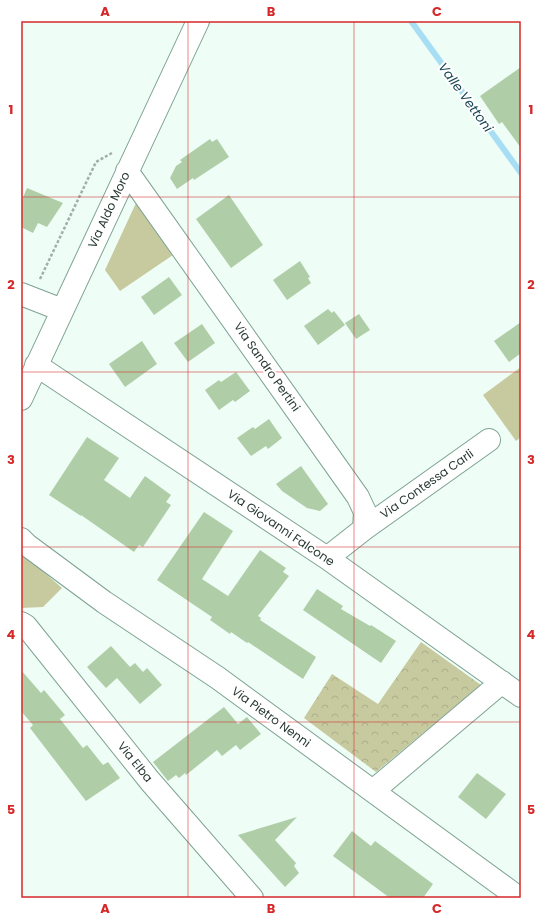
<svg xmlns="http://www.w3.org/2000/svg" width="542" height="919" font-family="Poppins,sans-serif">
<style>
.grass{fill:#c7ca9f}
.park{fill:url(#park-crowns)}
.lines{fill:none;stroke-linecap:round;stroke-linejoin:round}
.stream{stroke:#a7def4;stroke-width:6}
.building{fill:#afcea7}
.minor-casing{stroke:#7ea393;stroke-width:24}
.path{stroke:#a0afa8;stroke-width:2.5;stroke-dasharray:3 2;stroke-linecap:butt}
.minor{stroke:#fff;stroke-width:22}
.grid{fill:none;stroke:#d62828;stroke-width:1;stroke-opacity:0.55}
.labels{text-anchor:middle;stroke-width:4;stroke-linejoin:round;paint-order:stroke}
.street-label{font-size:12px;fill:#2a3a33;stroke:#fff}
.water-label{font-size:13px;font-style:italic;fill:#184656;stroke:#fff}
.neatline{fill:none;stroke:#d62828;stroke-width:1.5}
.grid-label{font-size:13px;text-anchor:middle;font-weight:bold;fill:#d62828}
</style>
<defs>
<pattern id="park-crowns" width="20" height="18" patternUnits="userSpaceOnUse"><rect width="20" height="18" fill="#c7ca9f"/><path d="M2 6a3 3 0 1 1 6 0M12 15a3 3 0 1 1 6 0" fill="none" stroke="#abae89"/></pattern>
</defs>
<rect width="100%" height="100%" fill="#eefdf6"/>
<path class="grass" d="M 136,203 L 173,255 L 120,291 L 105,270 Z
M 521,367 L 521,437 L 516,441 L 483,395 Z
M 21,552 L 62,588 L 43,607 L 21,608 Z"/>
<path class="park" d="M 421,642 L 481,685 L 376,772 L 304,718 L 332,674 L 378,704 Z"/>
<g class="lines">
<path class="stream" d="M 411,21 L 521,173"/>
</g>
<path class="building" d="M 521,67 L 521,148 L 502,122 L 499,124 L 480,96 Z
M 210,139 L 212,142 L 217,139 L 229,157 L 194,180 L 193,178 L 177,189 L 170,178 L 176,166 L 182,162 L 180,160 Z
M 27,188 L 63,203 L 47,227 L 38,223 L 33,233 L 21,227 L 21,202 Z
M 229,195 L 263,245 L 231,268 L 196,219 Z
M 300,261 L 310,277 L 308,278 L 311,283 L 287,300 L 273,280 Z
M 169,277 L 182,295 L 154,315 L 141,297 Z
M 328,309 L 332,313 L 334,311 L 345,325 L 318,345 L 304,326 Z
M 359,314 L 370,330 L 356,339 L 345,323 Z
M 521,322 L 521,353 L 509,362 L 494,341 Z
M 202,324 L 215,343 L 188,362 L 174,343 Z
M 142,341 L 157,364 L 125,387 L 109,364 Z
M 236,372 L 250,391 L 235,402 L 233,400 L 219,410 L 205,390 L 219,380 L 221,382 Z
M 269,419 L 282,438 L 268,449 L 266,446 L 251,456 L 237,438 L 253,427 L 255,429 Z
M 87,437 L 119,458 L 104,480 L 130,498 L 145,476 L 171,495 L 166,502 L 171,505 L 143,547 L 139,545 L 134,552 L 81,515 L 81,516 L 49,495 Z
M 301,466 L 328,504 L 320,511 L 307,508 L 282,491 L 276,484 Z
M 204,512 L 233,531 L 202,579 L 228,596 L 260,550 L 286,568 L 283,572 L 289,576 L 258,616 L 261,618 L 260,620 L 316,657 L 303,679 L 248,642 L 247,643 L 231,632 L 230,634 L 210,620 L 212,617 L 157,580 Z
M 317,589 L 343,606 L 341,609 L 370,626 L 371,625 L 396,641 L 381,663 L 303,610 Z
M 111,646 L 130,667 L 135,663 L 143,672 L 147,668 L 162,685 L 140,704 L 117,678 L 106,688 L 87,667 Z
M 21,670 L 41,693 L 44,690 L 65,715 L 60,719 L 83,748 L 87,745 L 103,765 L 108,762 L 120,778 L 86,801 L 30,728 L 33,725 L 21,711 Z
M 224,707 L 238,724 L 247,717 L 261,734 L 240,750 L 236,745 L 222,756 L 217,750 L 186,775 L 185,773 L 179,778 L 176,775 L 168,781 L 153,762 Z
M 477,773 L 506,794 L 486,819 L 458,797 Z
M 297,817 L 275,840 L 296,863 L 294,866 L 299,873 L 285,887 L 238,835 Z
M 352,831 L 371,846 L 375,841 L 433,884 L 423,898 L 390,898 L 333,856 Z"/>
<g class="lines">
<defs>
<path id="minor" d="M 127,171 L 358,497 L 365,512 L 364,529
M 21,294 L 62,310
M 36,365 L 327,558 L 521,696
M 21,399 L 198,21
M 21,539 L 27,545 L 104,602 L 218,678 L 519,898
M 327,558 L 364,529 L 489,440
M 21,623 L 26,626 L 150,781 L 252,898
M 373,791 L 502,682"/>
</defs>
<use href="#minor" class="minor-casing"/>
<path class="path" d="M 40,279 L 96,162 L 112,153"/>
<use href="#minor" class="minor"/>
</g>
<path class="grid" d="M 188,21 L 188,898M 354,21 L 354,898M 21,197 L 521,197M 21,372 L 521,372M 21,547 L 521,547M 21,722 L 521,722"/>
<g class="labels">
<g class="street-label">
<text transform="translate(109 210) rotate(-65)" y="4">Via Aldo Moro</text>
<text transform="translate(267 367) rotate(55)" y="4">Via Sandro Pertini</text>
<text transform="translate(427 484) rotate(-35)" y="4">Via Contessa Carli</text>
<text transform="translate(281 528) rotate(34)" y="4">Via Giovanni Falcone</text>
<text transform="translate(271 717) rotate(36)" y="4">Via Pietro Nenni</text>
<text transform="translate(135 762) rotate(51)" y="4">Via Elba</text>
</g>
<g class="water-label">
<text transform="translate(466 97) rotate(54)" y="5">Valle Vettoni</text>
</g>
</g>
<rect width="542" height="919" fill="none" stroke="#ffffff" stroke-width="44"/>
<rect x="22" y="22" width="498" height="875" class="neatline"/>
<g class="grid-label">
<text x="105" y="16">A</text>
<text x="271" y="16">B</text>
<text x="437" y="16">C</text>
<text x="11" y="114">1</text>
<text x="531" y="114">1</text>
<text x="11" y="289">2</text>
<text x="531" y="289">2</text>
<text x="11" y="464">3</text>
<text x="531" y="464">3</text>
<text x="11" y="639">4</text>
<text x="531" y="639">4</text>
<text x="11" y="814">5</text>
<text x="531" y="814">5</text>
<text x="105" y="913">A</text>
<text x="271" y="913">B</text>
<text x="437" y="913">C</text>
</g>
</svg>
